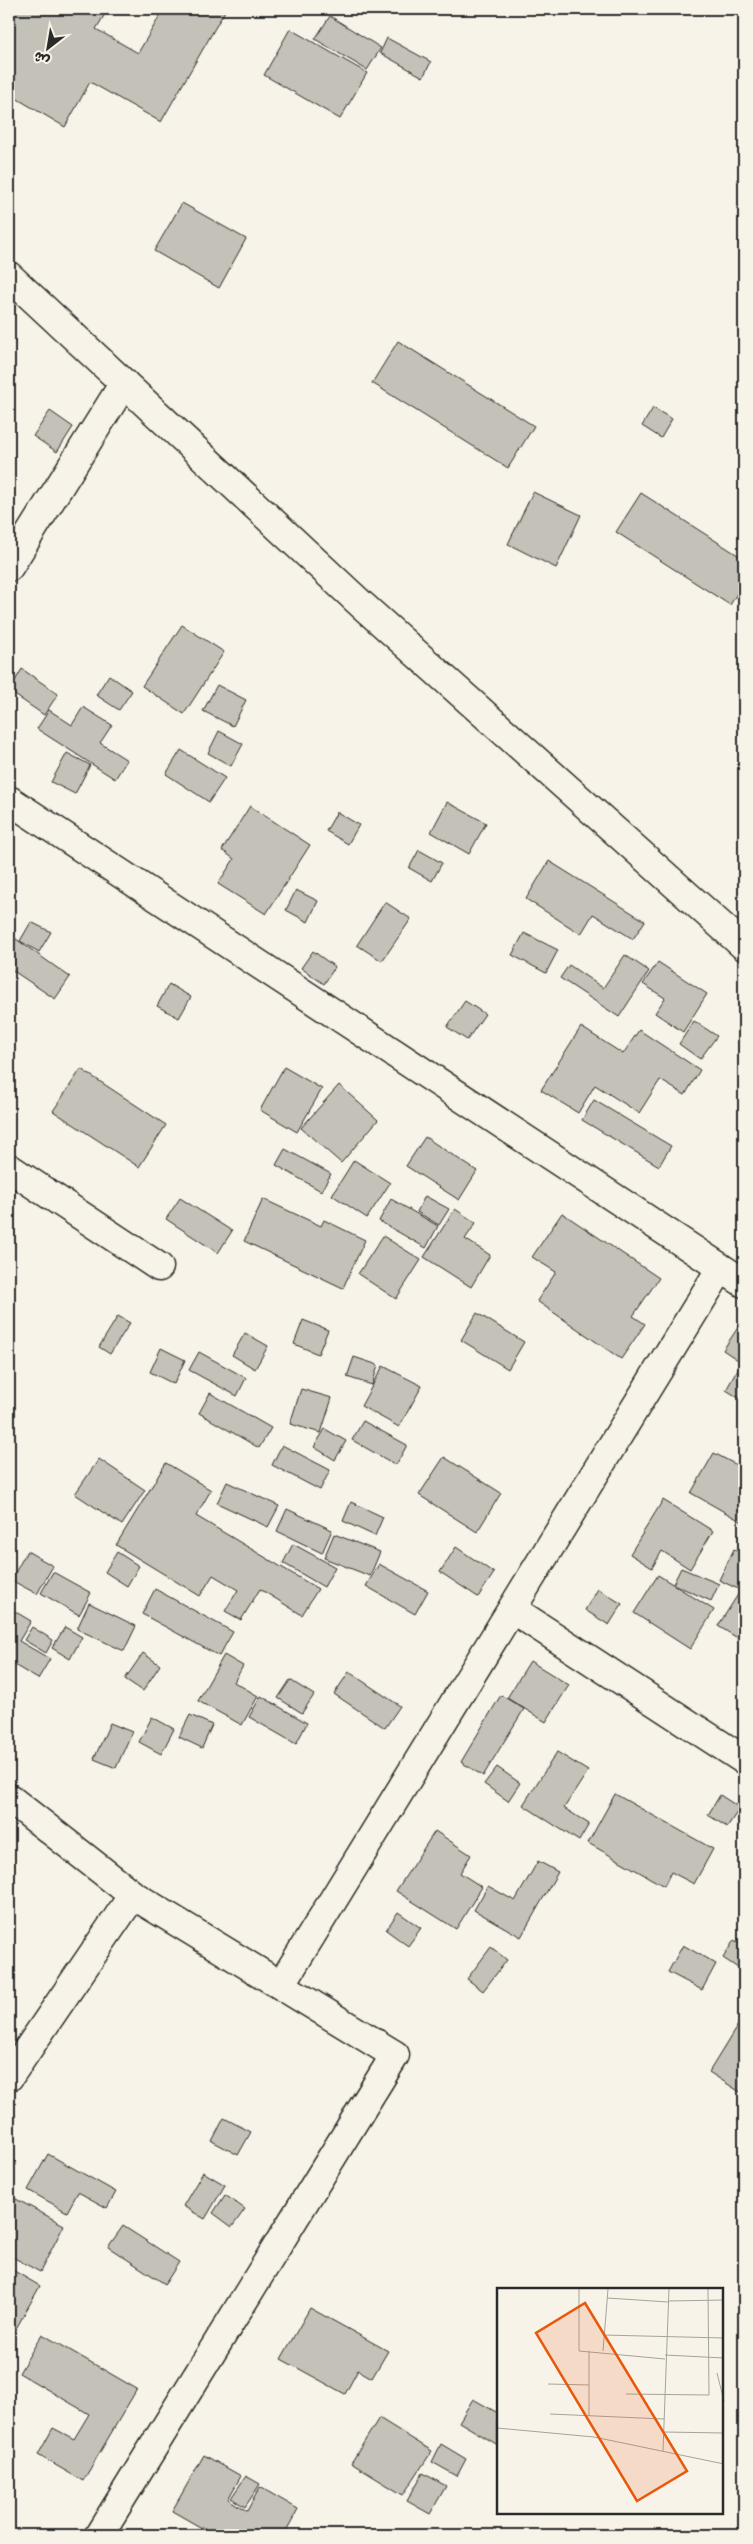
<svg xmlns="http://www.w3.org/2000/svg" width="753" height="2544" font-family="Caveat,'Playpen Sans Arabic',sans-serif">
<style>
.building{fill:#c4c1b9;stroke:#2b2b2b}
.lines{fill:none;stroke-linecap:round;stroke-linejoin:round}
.street-casing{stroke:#2b2b2b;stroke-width:31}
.secondary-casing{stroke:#2b2b2b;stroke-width:31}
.street{stroke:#f7f3e8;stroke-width:28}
.secondary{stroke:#f7f3e8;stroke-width:28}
.inset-road{fill:none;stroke:#a5a39c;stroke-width:1}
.view{fill:#e8590c;fill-opacity:0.15;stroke:#e8590c;stroke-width:2.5}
.inset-edge{fill:none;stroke:#2b2b2b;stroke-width:2.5}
</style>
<rect width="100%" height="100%" fill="#f7f3e8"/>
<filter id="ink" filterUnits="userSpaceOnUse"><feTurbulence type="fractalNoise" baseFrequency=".02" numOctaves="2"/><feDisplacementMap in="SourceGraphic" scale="10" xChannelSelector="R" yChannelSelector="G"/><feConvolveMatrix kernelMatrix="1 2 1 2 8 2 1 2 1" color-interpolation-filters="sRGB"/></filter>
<g filter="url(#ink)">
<path class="building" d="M 9,9 L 108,9 L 96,29 L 138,53 L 164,9 L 226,9 L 161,122 L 90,82 L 65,127 L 9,94 Z
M 330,16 L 381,48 L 367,70 L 315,39 Z
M 290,29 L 367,73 L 340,119 L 264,75 Z
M 387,38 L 431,62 L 423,77 L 380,53 Z
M 182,203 L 246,239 L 219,288 L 154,251 Z
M 398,341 L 534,426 L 508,468 L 372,383 Z
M 653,408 L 672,419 L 661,438 L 642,426 Z
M 50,411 L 73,427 L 57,452 L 33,436 Z
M 533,492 L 581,515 L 556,568 L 508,544 Z
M 641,493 L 744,559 L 744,582 L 730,605 L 616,532 Z
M 182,625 L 224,652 L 184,714 L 142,686 Z
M 22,669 L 58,694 L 44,715 L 9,691 Z
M 109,675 L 132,691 L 119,710 L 96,695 Z
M 217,685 L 246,700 L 233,726 L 203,711 Z
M 83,707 L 112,725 L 100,743 L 127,760 L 115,779 L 37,729 L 49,710 L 72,725 Z
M 219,731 L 243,744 L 231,766 L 208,753 Z
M 181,750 L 225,778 L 209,802 L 166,774 Z
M 67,753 L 90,765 L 75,794 L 51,782 Z
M 447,802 L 486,823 L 469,854 L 431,832 Z
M 250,806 L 310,845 L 266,914 L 218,884 L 234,859 L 222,850 Z
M 337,812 L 359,825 L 348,844 L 326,831 Z
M 419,850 L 442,863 L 432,881 L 409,868 Z
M 549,861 L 645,921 L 633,939 L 593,914 L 581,934 L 526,899 Z
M 296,890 L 318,901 L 308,922 L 286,910 Z
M 385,902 L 411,919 L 382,961 L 357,945 Z
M 31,922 L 51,932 L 39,952 L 20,941 Z
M 524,933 L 558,950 L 546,973 L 512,955 Z
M 9,934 L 70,977 L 55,999 L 9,968 Z
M 313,951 L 335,967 L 324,984 L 301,968 Z
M 625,955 L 649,971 L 619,1017 L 560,978 L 569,965 L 603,988 Z
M 658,962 L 707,994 L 683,1032 L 655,1013 L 665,998 L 643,984 Z
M 169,984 L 191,997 L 179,1018 L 157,1006 Z
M 465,1001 L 485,1014 L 467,1040 L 447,1027 Z
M 694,1021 L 717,1036 L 700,1059 L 679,1044 Z
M 581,1027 L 623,1054 L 639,1030 L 700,1070 L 685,1095 L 660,1080 L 639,1113 L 595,1085 L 578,1113 L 541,1090 Z
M 284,1067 L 322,1089 L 297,1132 L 260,1110 Z
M 81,1069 L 166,1125 L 139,1167 L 53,1111 Z
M 339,1085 L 378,1120 L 341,1163 L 301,1128 Z
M 594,1100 L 671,1146 L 659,1166 L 582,1120 Z
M 425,1137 L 477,1171 L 459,1200 L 406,1166 Z
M 285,1149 L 331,1174 L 321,1191 L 276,1165 Z
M 354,1160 L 390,1183 L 367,1218 L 332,1195 Z
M 425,1196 L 449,1209 L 439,1225 L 417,1212 Z
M 180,1198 L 232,1231 L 218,1253 L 166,1219 Z
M 263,1199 L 321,1226 L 324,1220 L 365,1240 L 343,1288 L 244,1241 Z
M 391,1199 L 438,1226 L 426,1248 L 379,1221 Z
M 455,1209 L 476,1223 L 465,1239 L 490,1255 L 471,1287 L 424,1257 Z
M 562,1213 L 659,1278 L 633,1316 L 645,1324 L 621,1359 L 537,1301 L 556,1272 L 532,1257 Z
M 383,1236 L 421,1260 L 396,1299 L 358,1274 Z
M 477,1313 L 524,1342 L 508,1369 L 461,1340 Z
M 118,1316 L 130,1323 L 110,1354 L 99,1347 Z
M 303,1320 L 328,1330 L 318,1354 L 294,1344 Z
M 741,1323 L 744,1324 L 744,1364 L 723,1350 Z
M 245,1333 L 268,1346 L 255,1369 L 232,1355 Z
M 161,1348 L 185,1360 L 174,1384 L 150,1372 Z
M 199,1352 L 246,1378 L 237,1396 L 189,1370 Z
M 354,1357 L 378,1365 L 372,1385 L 347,1377 Z
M 383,1366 L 422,1386 L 399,1427 L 361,1406 Z
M 739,1367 L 744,1370 L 744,1401 L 726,1390 Z
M 301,1389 L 332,1398 L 321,1433 L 290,1424 Z
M 210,1393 L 271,1428 L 259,1448 L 199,1413 Z
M 363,1421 L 407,1445 L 396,1465 L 352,1440 Z
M 325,1429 L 346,1441 L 335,1460 L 314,1447 Z
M 282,1445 L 330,1470 L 320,1490 L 272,1465 Z
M 714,1453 L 744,1469 L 744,1523 L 691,1493 Z
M 444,1457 L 501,1493 L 477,1532 L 419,1495 Z
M 99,1459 L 145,1490 L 122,1525 L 75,1494 Z
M 166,1463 L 211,1490 L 196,1516 L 318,1589 L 302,1615 L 260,1589 L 241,1620 L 225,1611 L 238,1590 L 213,1575 L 200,1596 L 116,1545 Z
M 227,1482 L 279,1506 L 268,1527 L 217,1503 Z
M 663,1500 L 713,1531 L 690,1569 L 662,1551 L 652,1568 L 630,1554 Z
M 351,1502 L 383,1517 L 375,1536 L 343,1521 Z
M 287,1509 L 332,1530 L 322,1553 L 277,1531 Z
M 334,1534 L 380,1552 L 370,1576 L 324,1558 Z
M 293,1544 L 335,1567 L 324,1587 L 283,1563 Z
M 456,1547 L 494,1573 L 478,1597 L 440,1572 Z
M 734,1549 L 744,1554 L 744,1577 L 738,1589 L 719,1580 Z
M 27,1551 L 53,1566 L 37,1594 L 11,1580 Z
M 117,1552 L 139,1566 L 127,1586 L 105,1572 Z
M 379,1564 L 428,1591 L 415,1614 L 366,1586 Z
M 681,1568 L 719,1584 L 711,1601 L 673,1584 Z
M 53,1572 L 91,1593 L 79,1615 L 41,1593 Z
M 658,1575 L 714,1610 L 690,1649 L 634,1613 Z
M 744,1585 L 744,1642 L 718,1626 Z
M 155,1589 L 233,1632 L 219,1656 L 142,1614 Z
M 598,1589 L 622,1604 L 609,1625 L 585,1610 Z
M 89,1603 L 136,1626 L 124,1651 L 77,1629 Z
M 9,1608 L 31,1621 L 19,1641 L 50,1659 L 38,1679 L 9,1662 Z
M 32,1627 L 53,1640 L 46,1653 L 24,1640 Z
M 65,1627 L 82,1637 L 70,1659 L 52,1648 Z
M 143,1653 L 160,1665 L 143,1691 L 125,1679 Z
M 224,1655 L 243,1666 L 234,1682 L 258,1696 L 242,1725 L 198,1701 Z
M 530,1661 L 569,1685 L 546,1722 L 507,1698 Z
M 349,1672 L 400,1706 L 385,1728 L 334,1694 Z
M 290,1680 L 314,1695 L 302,1713 L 278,1698 Z
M 501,1695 L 524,1709 L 483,1776 L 461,1762 Z
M 261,1696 L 307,1723 L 296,1744 L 249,1717 Z
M 190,1715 L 212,1725 L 202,1748 L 179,1737 Z
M 152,1717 L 174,1729 L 161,1754 L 139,1742 Z
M 110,1723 L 132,1732 L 116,1768 L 94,1759 Z
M 557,1752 L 588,1771 L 564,1808 L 589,1824 L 579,1841 L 523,1805 Z
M 497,1767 L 520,1783 L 508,1801 L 484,1784 Z
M 615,1794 L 713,1849 L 694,1884 L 671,1872 L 664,1886 L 588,1843 Z
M 720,1795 L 740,1808 L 727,1827 L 708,1815 Z
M 435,1831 L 471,1855 L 460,1873 L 482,1887 L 456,1929 L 396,1891 Z
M 538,1861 L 558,1872 L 521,1937 L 474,1910 L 488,1886 L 515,1901 Z
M 398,1912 L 421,1928 L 408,1946 L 386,1930 Z
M 734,1940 L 744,1946 L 744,1972 L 723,1958 Z
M 683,1945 L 716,1964 L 702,1990 L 668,1972 Z
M 491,1947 L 507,1960 L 483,1991 L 467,1979 Z
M 744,2015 L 744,2086 L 740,2092 L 709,2072 Z
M 224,2118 L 251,2132 L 238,2155 L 212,2141 Z
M 48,2154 L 116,2192 L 107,2208 L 78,2192 L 67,2212 L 28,2190 Z
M 203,2172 L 225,2185 L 205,2219 L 183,2206 Z
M 225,2195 L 245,2209 L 232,2227 L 213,2213 Z
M 16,2199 L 64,2225 L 40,2272 L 9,2255 L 9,2213 Z
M 123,2226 L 179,2262 L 165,2284 L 108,2247 Z
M 9,2268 L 40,2286 L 9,2341 Z
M 310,2308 L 388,2351 L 372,2378 L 358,2370 L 345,2394 L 281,2359 Z
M 42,2334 L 137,2389 L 83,2481 L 38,2455 L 53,2428 L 74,2439 L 89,2414 L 19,2373 Z
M 473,2399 L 498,2413 L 498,2445 L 459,2422 Z
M 379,2418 L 432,2451 L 403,2495 L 351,2463 Z
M 441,2444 L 466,2459 L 457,2476 L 432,2462 Z
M 204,2455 L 241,2476 L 228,2499 L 247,2511 L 260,2487 L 298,2509 L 284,2535 L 214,2535 L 172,2511 Z
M 423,2473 L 446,2486 L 430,2514 L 407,2501 Z
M 246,2476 L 260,2484 L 245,2507 L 231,2498 Z"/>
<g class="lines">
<defs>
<path id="street" d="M 9,567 L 124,383
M 9,800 L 744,1283
M 9,1168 L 159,1267
M 512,1609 L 744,1760
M 9,1798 L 133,1895 L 395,2055 L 99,2535
M 281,1985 L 721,1268
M 9,2077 L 133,1895"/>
<path id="secondary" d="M 9,276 L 362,605 L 744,946"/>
</defs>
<use href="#street" class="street-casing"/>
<use href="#secondary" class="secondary-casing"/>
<use href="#street" class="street"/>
<use href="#secondary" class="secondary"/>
</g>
</g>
<g transform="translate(497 2288)">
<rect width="226" height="226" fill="#f7f3e8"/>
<path class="inset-road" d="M 82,1 L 82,63 L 168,71M 110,10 L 171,14M 171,13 L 227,12M 106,47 L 227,50M 106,63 L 111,1M 168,67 L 227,70M 220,85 L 227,113M 51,96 L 92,97M 129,106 L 212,107 L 211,1M 53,126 L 167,131M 92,128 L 92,63M 0,140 L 97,149 L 227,176M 167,144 L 227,145M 166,163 L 172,1"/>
<path class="view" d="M 88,15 L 190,183 L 140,213 L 39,45 Z"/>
<rect width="226" height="226" class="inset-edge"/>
</g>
<rect width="753" height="2544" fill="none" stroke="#f7f3e8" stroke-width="30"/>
<rect x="15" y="15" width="723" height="2514" fill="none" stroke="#2b2b2b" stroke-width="2" filter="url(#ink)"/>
<g transform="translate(48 48) rotate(211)" stroke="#f7f3e8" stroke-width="4" paint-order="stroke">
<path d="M0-4L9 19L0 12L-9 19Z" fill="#2b2b2b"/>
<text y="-8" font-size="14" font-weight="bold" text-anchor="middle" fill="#2b2b2b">ش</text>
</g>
</svg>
